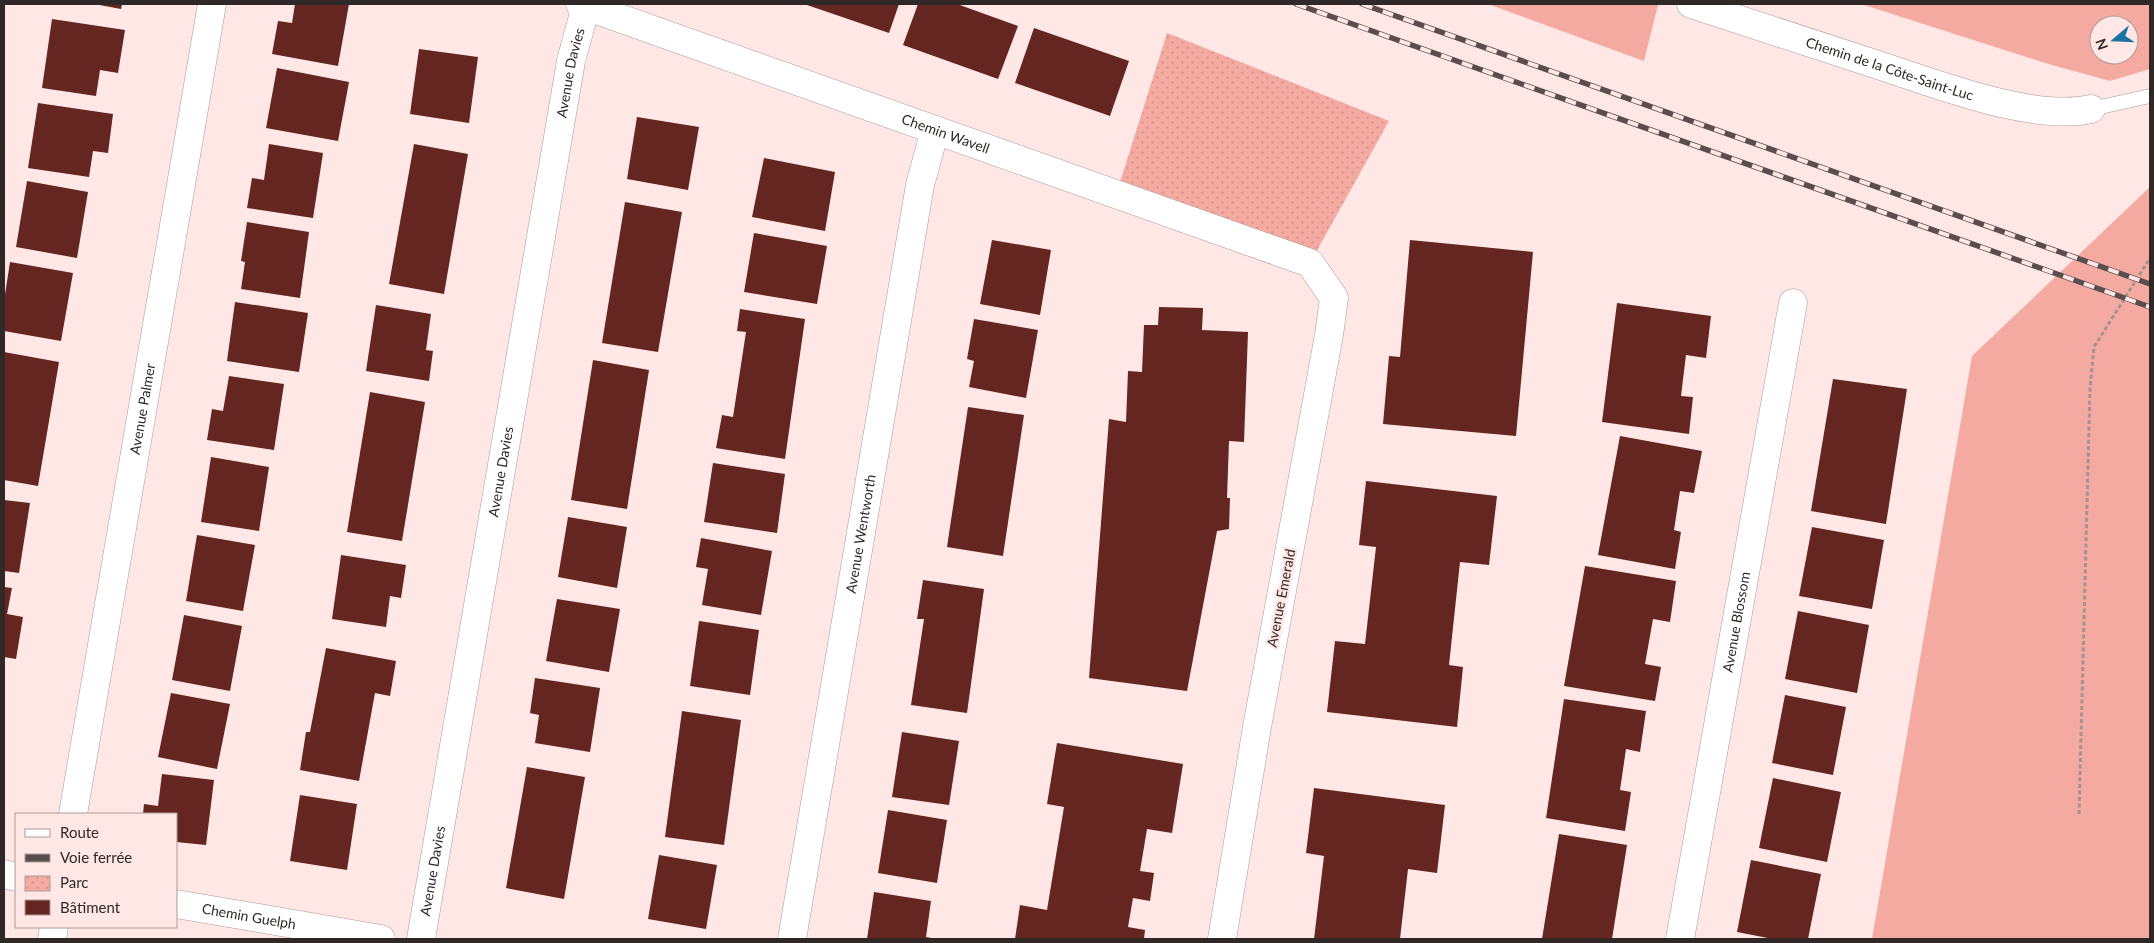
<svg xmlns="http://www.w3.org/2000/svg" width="2154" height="943" font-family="Lato,sans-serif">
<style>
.grass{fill:#f5aaa1;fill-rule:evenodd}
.park{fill:url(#park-dots)}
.building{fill:#652521}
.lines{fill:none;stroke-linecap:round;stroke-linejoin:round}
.service-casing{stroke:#ad9895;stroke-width:15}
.minor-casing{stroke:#ad9895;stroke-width:29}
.path{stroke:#a39391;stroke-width:3;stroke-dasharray:4 2.5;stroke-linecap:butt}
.service{stroke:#fff;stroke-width:14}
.minor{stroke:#fff;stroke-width:28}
.rail-casing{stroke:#594e4d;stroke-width:5.5}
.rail{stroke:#fee7e4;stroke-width:4;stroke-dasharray:11;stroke-linecap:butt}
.labels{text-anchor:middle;stroke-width:5;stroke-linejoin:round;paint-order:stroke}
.street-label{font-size:14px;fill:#302827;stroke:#fee7e4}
</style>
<defs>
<pattern id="park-dots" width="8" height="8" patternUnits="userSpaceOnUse" patternTransform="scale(1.25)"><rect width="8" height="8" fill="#f5aaa1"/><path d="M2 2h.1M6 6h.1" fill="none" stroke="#d2928b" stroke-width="1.8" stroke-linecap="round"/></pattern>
</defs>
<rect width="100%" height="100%" fill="#fee7e4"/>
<path class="grass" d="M 1488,4 L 1654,4 L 1658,5 L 1644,61 Z
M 1861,4 L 2150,4 L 2150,69 L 2110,81 L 2045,63 ZM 2099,25 L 2129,25 L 2129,55 L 2099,55 Z
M 2150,187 L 2150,939 L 1872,939 L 1972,356 Z"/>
<path class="park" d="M 1167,33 L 1389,121 L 1310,263 L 1116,195 Z"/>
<path class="building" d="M 94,4 L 122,4 L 121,9 Z
M 295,4 L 349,4 L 338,66 L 272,54 L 278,21 L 292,23 Z
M 804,4 L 899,4 L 889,33 Z
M 918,4 L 957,4 L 1018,26 L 998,79 L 903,45 Z
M 52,19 L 125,30 L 118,73 L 100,70 L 96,96 L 42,88 Z
M 1034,28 L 1129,61 L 1110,116 L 1015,83 Z
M 419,49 L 478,57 L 469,123 L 410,114 Z
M 277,68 L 349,82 L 338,141 L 266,128 Z
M 38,103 L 113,114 L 108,153 L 93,151 L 89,177 L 28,168 Z
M 637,117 L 699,127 L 688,190 L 627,179 Z
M 269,144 L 323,153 L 313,218 L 247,208 L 252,178 L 264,180 Z
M 414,144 L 468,154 L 444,294 L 389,284 Z
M 764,158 L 835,172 L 825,231 L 752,217 Z
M 27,181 L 88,192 L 77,258 L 16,247 Z
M 625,202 L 682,212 L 658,352 L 602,343 Z
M 247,222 L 309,232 L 300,298 L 241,289 L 245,262 L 241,261 Z
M 754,233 L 827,246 L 817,304 L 744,292 Z
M 992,240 L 1051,250 L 1040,315 L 980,304 Z
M 1410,240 L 1533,252 L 1516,436 L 1383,424 L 1389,356 L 1400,357 Z
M 10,262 L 73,273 L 61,341 L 4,331 L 4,301 Z
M 235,302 L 308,313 L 299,372 L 227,361 Z
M 1617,303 L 1711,316 L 1706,358 L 1686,355 L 1681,396 L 1693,397 L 1689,434 L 1602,422 Z
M 376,305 L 431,314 L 426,350 L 433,351 L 429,381 L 366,371 Z
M 1159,307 L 1203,308 L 1202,330 L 1248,332 L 1244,442 L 1229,441 L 1227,498 L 1230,498 L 1229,529 L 1217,531 L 1187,691 L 1089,678 L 1109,419 L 1126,422 L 1128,371 L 1142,372 L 1144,325 L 1158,325 Z
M 740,309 L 805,319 L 785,459 L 716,448 L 722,415 L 733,417 L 746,332 L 737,331 Z
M 974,319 L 1038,330 L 1026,398 L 969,387 L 974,361 L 967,359 Z
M 4,352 L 59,362 L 38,486 L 4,480 Z
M 593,360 L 649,370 L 627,509 L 571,500 Z
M 229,376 L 284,384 L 274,450 L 207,440 L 212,409 L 223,411 Z
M 1833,379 L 1907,389 L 1886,524 L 1811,511 Z
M 370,392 L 425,402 L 402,541 L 347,532 Z
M 968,407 L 1024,415 L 1003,556 L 947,547 Z
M 1620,436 L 1702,451 L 1694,493 L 1680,491 L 1674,530 L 1681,532 L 1675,569 L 1598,555 Z
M 211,457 L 269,467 L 259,531 L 201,522 Z
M 713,463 L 785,474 L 777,533 L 704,522 Z
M 1366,481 L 1497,496 L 1489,565 L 1460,562 L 1449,665 L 1463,667 L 1457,727 L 1327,712 L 1335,641 L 1365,644 L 1376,547 L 1359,545 Z
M 4,500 L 30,503 L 19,573 L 4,571 Z
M 568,517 L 627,527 L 617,588 L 558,577 Z
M 1812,527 L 1884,540 L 1872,609 L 1799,596 Z
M 197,535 L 255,545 L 243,611 L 186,601 Z
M 701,538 L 772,551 L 761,615 L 702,605 L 708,569 L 696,567 Z
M 341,555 L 406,565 L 401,598 L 390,596 L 386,627 L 332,619 Z
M 1585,566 L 1676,581 L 1670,622 L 1653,619 L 1645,664 L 1661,667 L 1655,701 L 1564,686 Z
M 923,580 L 984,589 L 967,713 L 911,705 L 924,619 L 917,619 Z
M 4,587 L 12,588 L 7,614 L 23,617 L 16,659 L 4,657 Z
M 557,599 L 620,609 L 609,672 L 546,661 Z
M 1798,611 L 1869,625 L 1857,693 L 1785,679 Z
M 184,615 L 242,626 L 230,691 L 172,680 Z
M 699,621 L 759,630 L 750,695 L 690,686 Z
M 326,648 L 396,661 L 390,696 L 375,693 L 359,781 L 300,770 L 306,732 L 310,732 Z
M 535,678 L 600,688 L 590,752 L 535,743 L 539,715 L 530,713 Z
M 171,693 L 230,704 L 217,769 L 158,757 Z
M 1785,695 L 1846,707 L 1833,775 L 1772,763 Z
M 1564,699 L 1646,711 L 1640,752 L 1626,749 L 1620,790 L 1631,792 L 1625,831 L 1546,818 Z
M 682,711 L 741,720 L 724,845 L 665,837 Z
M 902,732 L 959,741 L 949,805 L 892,797 Z
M 1057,743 L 1183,764 L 1172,833 L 1147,829 L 1140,871 L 1154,873 L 1150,901 L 1133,898 L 1128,927 L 1145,930 L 1144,939 L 1015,939 L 1020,905 L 1047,910 L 1064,807 L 1047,804 Z
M 527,767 L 585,777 L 564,899 L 506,888 Z
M 162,774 L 214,780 L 206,845 L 176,842 L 176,814 L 143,814 L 144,804 L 158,806 Z
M 1773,778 L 1841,792 L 1827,862 L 1759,848 Z
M 1314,788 L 1445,805 L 1437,873 L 1408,869 L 1400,939 L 1314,939 L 1324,856 L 1306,853 Z
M 300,795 L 357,804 L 347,870 L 290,861 Z
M 888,810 L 947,820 L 937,883 L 878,873 Z
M 1559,834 L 1627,845 L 1612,939 L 1542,939 Z
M 659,855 L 717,865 L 706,929 L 648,919 Z
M 1751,860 L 1821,874 L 1808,939 L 1773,939 L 1737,932 Z
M 874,892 L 931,901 L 926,937 L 937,939 L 867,939 Z"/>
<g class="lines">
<defs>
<path id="service" d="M 2091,109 L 2150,96"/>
<g id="minor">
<path id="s1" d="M 580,4 L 1310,263 L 1334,298 L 1329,335 L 1257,727 L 1222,939"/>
<path id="s2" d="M 1691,4 C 1752,24 1813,44 1875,64 C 1934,83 2031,122 2091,109"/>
<path id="s3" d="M 73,814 L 212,4"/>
<path d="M 4,874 L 16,877"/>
<path id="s4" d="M 176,904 L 381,939"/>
<path d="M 52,939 L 54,927"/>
<path id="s5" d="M 421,939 L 571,61 L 586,6"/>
<path id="s6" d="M 792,939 L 920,185 L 935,130"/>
<path id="s7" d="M 1680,939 L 1793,303"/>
</g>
</defs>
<use href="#service" class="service-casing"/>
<use href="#minor" class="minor-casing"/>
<path class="path" d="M 2079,814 L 2090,388 L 2094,347 L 2150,258"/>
<use href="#service" class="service"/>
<use href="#minor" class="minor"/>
<defs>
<path id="rail" d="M 1296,4 L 2150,307
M 1362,4 L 2150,284"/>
</defs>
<use href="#rail" class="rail-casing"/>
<use href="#rail" class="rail"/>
</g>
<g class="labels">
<g class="street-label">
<text dy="5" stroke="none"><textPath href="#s2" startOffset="209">Chemin de la Côte-Saint-Luc</textPath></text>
<text dy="5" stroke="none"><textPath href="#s5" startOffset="879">Avenue Davies</textPath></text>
<text dy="5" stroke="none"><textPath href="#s1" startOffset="388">Chemin Wavell</textPath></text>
<text dy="5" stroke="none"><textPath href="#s3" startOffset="411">Avenue Palmer</textPath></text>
<text dy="5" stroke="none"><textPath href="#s5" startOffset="474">Avenue Davies</textPath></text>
<text dy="5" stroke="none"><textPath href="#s6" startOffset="411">Avenue Wentworth</textPath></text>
<text transform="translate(1281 598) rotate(-79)" y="5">Avenue Emerald</text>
<text dy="5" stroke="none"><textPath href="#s7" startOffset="322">Avenue Blossom</textPath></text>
<text dy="5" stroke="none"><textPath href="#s5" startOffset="69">Avenue Davies</textPath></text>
<text dy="5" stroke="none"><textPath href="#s4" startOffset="74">Chemin Guelph</textPath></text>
</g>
</g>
<rect width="2154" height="943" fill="none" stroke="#302827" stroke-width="10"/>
<rect x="15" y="813" width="162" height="115" fill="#fee7e4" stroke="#ac9b98"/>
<rect x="25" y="829" width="25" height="8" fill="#ffffff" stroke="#ac9b98"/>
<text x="60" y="838" font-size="15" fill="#302827">Route</text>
<rect x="25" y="854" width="25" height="8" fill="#594e4d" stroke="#ac9b98"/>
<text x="60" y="863" font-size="15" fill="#302827">Voie ferrée</text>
<rect x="25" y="876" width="25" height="15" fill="url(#park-dots)" stroke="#ac9b98"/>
<text x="60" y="888" font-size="15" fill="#302827">Parc</text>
<rect x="25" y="900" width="25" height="15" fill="#652521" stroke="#ac9b98"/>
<text x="60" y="913" font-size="15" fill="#302827">Bâtiment</text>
<g transform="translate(2114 40) rotate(251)"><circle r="24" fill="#fee7e4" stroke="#ac9b98"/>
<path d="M0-4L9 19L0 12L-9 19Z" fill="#1a73a2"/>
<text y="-8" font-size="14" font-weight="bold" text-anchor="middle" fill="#302827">N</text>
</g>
</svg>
